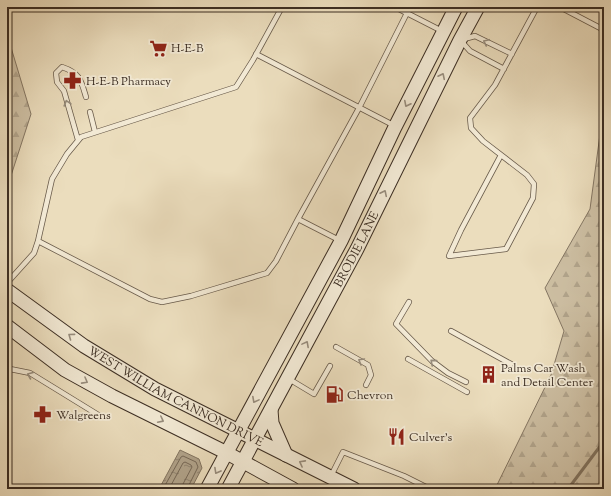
<svg xmlns="http://www.w3.org/2000/svg" width="611" height="496" font-family="'Sorts Mill Goudy',serif">
<style>
.forest{fill:url(#forest-firs);stroke:#847663}
.water{fill:url(#water-ripples);stroke:#827460}
.lines{fill:none;stroke-linecap:round;stroke-linejoin:round}
.shore{stroke:#766856;stroke-width:1}
.stream{stroke:#827460;stroke-width:3}
.service-casing{stroke:#685a4a;stroke-width:6}
.secondary-casing{stroke:#3c2e23;stroke-width:15}
.service{stroke:#f2e9d4;stroke-width:4.5}
.secondary{stroke:#f2e9d4;stroke-width:13}
.oneway{stroke:#978c7c}
.labels{text-anchor:middle;stroke-width:3.5;stroke-linejoin:round;paint-order:stroke}
.poi-label{font-size:12px;fill:#3c2e23;stroke:#f2e9d4;text-anchor:start}
.street-label{font-size:12px;fill:#3c2e23;stroke:#f2e9d4}
</style>
<defs>
<pattern id="forest-firs" width="22" height="20" patternUnits="userSpaceOnUse"><rect width="22" height="20" fill="#cdbfa3"/><path d="M5 1l3.5 6h-7zM16 11l3.5 6h-7z" fill="#b1a48c"/></pattern>
<pattern id="water-ripples" width="26" height="14" patternUnits="userSpaceOnUse"><rect width="26" height="14" fill="#b0a289"/><path d="M2 4q2-2 4 0t4 0M15 11q2-2 4 0t4 0" fill="none" stroke="#908470"/></pattern>
</defs>
<rect width="100%" height="100%" fill="#ebddbd"/>
<filter id="stains"><feTurbulence type="fractalNoise" baseFrequency=".005" numOctaves="4"/><feColorMatrix values="0 0 0 0 .2 0 0 0 0 .09 0 0 0 0 .02 0 0 0 .5 -.17"/></filter>
<radialGradient id="worn" r=".72"><stop offset=".6" stop-color="#630" stop-opacity="0"/><stop offset="1" stop-color="#630" stop-opacity=".3"/></radialGradient>
<path class="forest" d="M 7,34 L 31,114 L 7,188 Z
M 603,112 L 604,489 L 495,489 L 551,375 L 564,331 L 545,288 L 590,209 Z"/>
<path class="water" d="M 180,450 L 199,459 L 202,468 L 191,489 L 159,489 Z"/>
<g class="lines">
<path class="shore" d="M 163,489 L 181,457 L 183,456 L 196,462 L 198,467 L 187,489
M 169,489 L 183,463 L 185,462 L 191,465 L 192,467 L 183,484 L 182,489"/>
<path class="stream" d="M 568,489 L 604,441"/>
<defs>
<path id="service" d="M 395,7 L 442,31
M 560,7 L 604,30
M 464,39 L 475,36 L 512,54
M 462,42 L 470,51 L 504,69
M 256,54 L 395,126
M 90,112 L 95,132
M 78,140 L 64,91 L 57,82 L 56,73 L 62,67 C 80,73 81,80 86,97
M 501,155 L 461,230 L 449,256 L 506,249 L 533,198 L 534,184 L 527,175 L 483,141 L 471,128 L 470,118 L 495,85 L 537,7 L 539,7
M 298,219 L 339,240
M 38,241 L 150,299 L 162,302 L 191,296 L 267,273 L 276,261 L 298,219 L 359,108 L 407,13
M 7,283 L 34,253 L 38,241 L 52,179 L 67,154 L 81,137 L 236,87 L 253,60 L 282,7
M 409,302 L 396,324 L 432,361 L 448,373 L 466,382
M 451,331 L 511,364
M 336,347 L 368,365 L 371,375 L 366,385
M 408,359 L 467,392
M 10,369 L 30,373 L 100,416
M 289,379 L 314,394 L 330,366
M 331,476 L 343,452 L 404,476 L 426,487"/>
<g id="secondary">
<path id="s1" d="M 7,290 L 84,346 L 155,389 L 354,489"/>
<path d="M 7,326 L 65,370 L 112,396 L 227,453 L 293,489"/>
<path d="M 271,410 L 272,423 L 286,455"/>
<path d="M 207,489 L 341,241 L 395,127 L 456,7"/>
<path id="s2" d="M 228,489 L 357,249 L 460,40 L 478,7"/>
</g>
</defs>
<use href="#service" class="service-casing"/>
<use href="#secondary" class="secondary-casing"/>
<use href="#service" class="service"/>
<use href="#secondary" class="secondary"/>
</g>
<defs><path id="oneway-chevron" d="M-2-3.5L2.5 0L-2 3.5" fill="none" stroke-width="1.6" stroke-linecap="round" stroke-linejoin="round"/></defs>
<g class="oneway">
<use href="#oneway-chevron" transform="translate(486 42) rotate(-155)"/>
<use href="#oneway-chevron" transform="translate(442 76) rotate(-64)"/>
<use href="#oneway-chevron" transform="translate(67 103) rotate(-106)"/>
<use href="#oneway-chevron" transform="translate(407 104) rotate(117)"/>
<use href="#oneway-chevron" transform="translate(384 193) rotate(-64)"/>
<use href="#oneway-chevron" transform="translate(71 336) rotate(-144)"/>
<use href="#oneway-chevron" transform="translate(306 344) rotate(-62)"/>
<use href="#oneway-chevron" transform="translate(361 361) rotate(-150)"/>
<use href="#oneway-chevron" transform="translate(433 362) rotate(-140)"/>
<use href="#oneway-chevron" transform="translate(30 375) rotate(-158)"/>
<use href="#oneway-chevron" transform="translate(85 381) rotate(29)"/>
<use href="#oneway-chevron" transform="translate(255 400) rotate(118)"/>
<use href="#oneway-chevron" transform="translate(161 420) rotate(27)"/>
<use href="#oneway-chevron" transform="translate(302 463) rotate(-152)"/>
<use href="#oneway-chevron" transform="translate(217 471) rotate(119)"/>
</g>
<defs>
<symbol id="supermarket-bare" viewBox="-9 -9 18 18"><path d="M-6-5.5h2.5l.6 2H6L4.5 2H-2.5L-4.4-4H-6ZM-1.5 3.2a1.3 1.3 0 1 0 .1 0ZM3 3.2a1.3 1.3 0 1 0 .1 0Z" fill="#8f2418" stroke="#f2e9d4" stroke-width="2.5" paint-order="stroke"/></symbol>
<symbol id="pharmacy-bare" viewBox="-9 -9 18 18"><path d="M-2-6h4v4h4v4h-4v4h-4v-4h-4v-4h4Z" fill="#8f2418" stroke="#f2e9d4" stroke-width="2.5" paint-order="stroke"/></symbol>
<symbol id="building-bare" viewBox="-9 -9 18 18"><path d="M-4-6H4V6H1V3H-1V6H-4ZM-2.5-4.3h1.7v1.8h-1.7ZM.8-4.3h1.7v1.8H.8ZM-2.5-1h1.7V.8h-1.7ZM.8-1h1.7V.8H.8Z" fill="#8f2418" stroke="#f2e9d4" stroke-width="2.5" paint-order="stroke"/></symbol>
<symbol id="fuel-bare" viewBox="-9 -9 18 18"><path d="M-5.5-6h7V0h2V4h1.3V-2.5L3-4.5l.8-.8L6-3V5H2.5V1h-1V6h-7ZM-4.2-4.7v3.2H.2V-4.7Z" fill="#8f2418" stroke="#f2e9d4" stroke-width="2.5" paint-order="stroke"/></symbol>
<symbol id="restaurant-bare" viewBox="-9 -9 18 18"><path d="M-5-6h1v4h1v-4h1v4h1v-4h1v5L-1.5 .5V6h-2V.5L-5-1ZM5-6V6H3V1.5H1.5Q1.5-4 5-6Z" fill="#8f2418" stroke="#f2e9d4" stroke-width="2.5" paint-order="stroke"/></symbol>
</defs>
<g fill-rule="evenodd">
<use href="#supermarket-bare" x="146" y="36" width="25" height="25"/>
<use href="#pharmacy-bare" x="60" y="68" width="25" height="25"/>
<use href="#building-bare" x="476" y="362" width="25" height="25"/>
<use href="#fuel-bare" x="322" y="382" width="25" height="25"/>
<use href="#pharmacy-bare" x="30" y="402" width="25" height="25"/>
<use href="#restaurant-bare" x="384" y="424" width="25" height="25"/>
</g>
<g class="labels">
<g class="poi-label">
<text x="171" y="52">H-E-B</text>
<text x="86" y="85">H-E-B Pharmacy</text>
<text x="501" y="372">Palms Car Wash<tspan x="501" dy="14">and Detail Center</tspan></text>
<text x="347" y="399">Chevron</text>
<text x="56" y="419">Walgreens</text>
<text x="409" y="441">Culver's</text>
</g>
<g class="street-label">
<text dy="4" stroke="none"><textPath href="#s2" startOffset="272">BRODIE LANE</textPath></text>
<text dy="4" stroke="none"><textPath href="#s1" startOffset="200">WEST WILLIAM CANNON DRIVE</textPath></text>
</g>
</g>
<rect width="611" height="496" fill="none" stroke="#ebddbd" stroke-width="24"/>
<rect x="8" y="8" width="595" height="480" fill="none" stroke="#3c2e23" stroke-width="2"/>
<rect x="12" y="12" width="587" height="472" fill="none" stroke="#3c2e23"/>
<rect width="100%" height="100%" filter="url(#stains)"/>
<rect width="100%" height="100%" fill="url(#worn)"/>
</svg>
